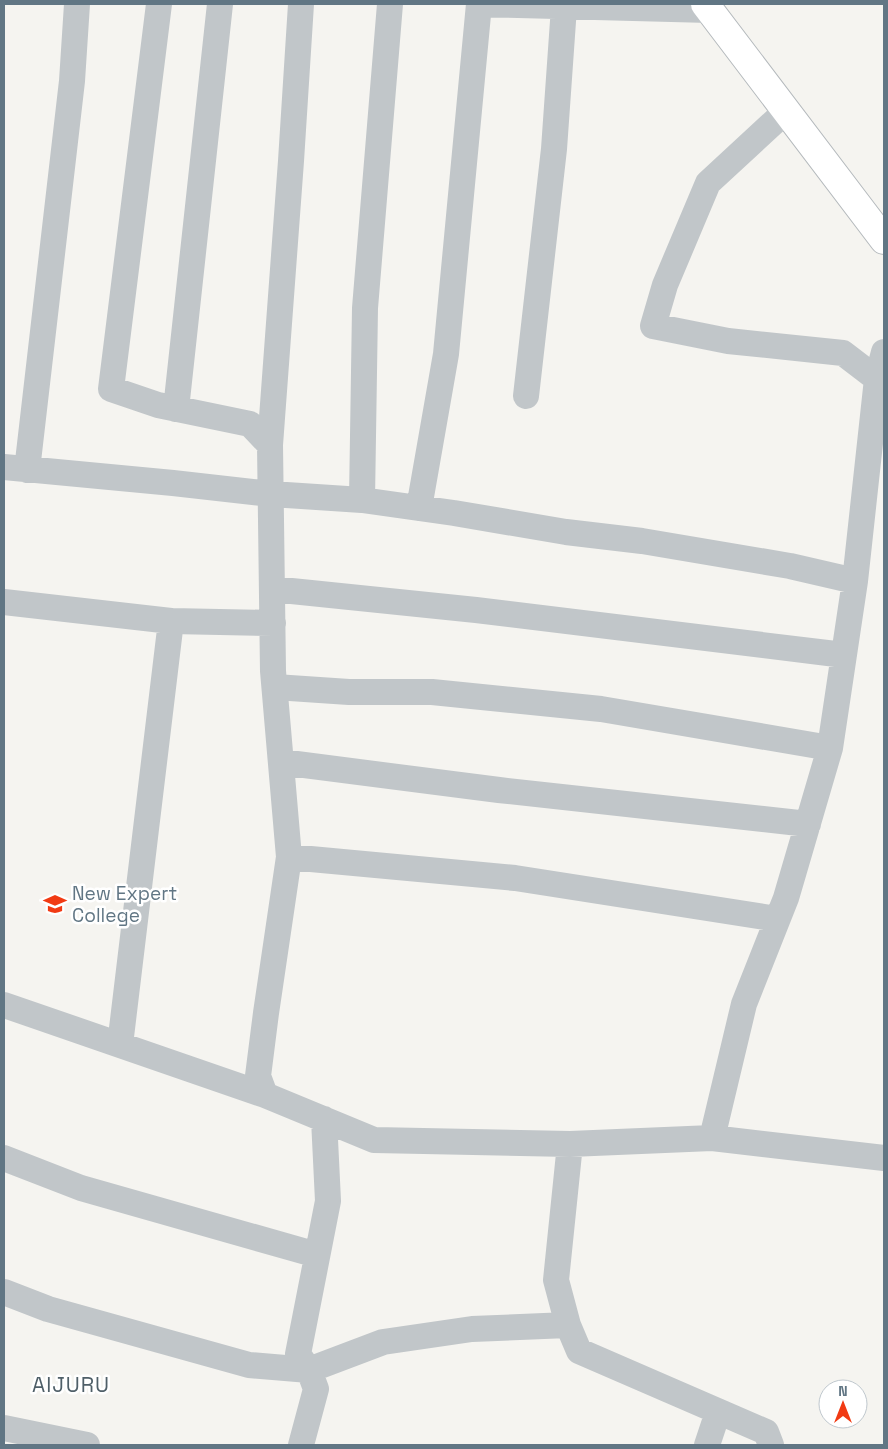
<svg xmlns="http://www.w3.org/2000/svg" width="888" height="1449" font-family="'Space Grotesk',sans-serif">
<style>
.lines{fill:none;stroke-linecap:round;stroke-linejoin:round}
.primary-casing{stroke:#b4b9bc;stroke-width:30}
.minor{stroke:#c1c6c9;stroke-width:26}
.primary{stroke:#fff;stroke-width:28}
.labels{text-anchor:middle;stroke-width:5;stroke-linejoin:round;paint-order:stroke}
.poi-label{font-size:19px;fill:#617684;stroke:#fff;text-anchor:start}
.quarter-label{font-size:21px;letter-spacing:1px;fill:#4f5f68;stroke:#fff}
</style>
<rect width="100%" height="100%" fill="#f5f4f0"/>
<g class="lines">
<defs>
<path id="primary" d="M 705,4 L 884,240"/>
</defs>
<use href="#primary" class="primary-casing"/>
<path class="minor" d="M 159,4 L 111,389 L 158,405 L 250,424 L 270,445 L 273,671 L 289,857 L 266,1013 L 258,1076 L 265,1095 L 374,1140 L 570,1144 L 712,1138 L 884,1158
M 481,4 L 710,10
M 786,111 L 708,183 L 665,285 L 653,326 L 728,341 L 843,353 L 877,379
M 526,396 L 554,149 L 564,7
M 176,409 L 220,4
M 270,445 L 291,161 L 301,4
M 4,467 L 173,483 L 271,494 L 362,500 L 454,513 L 566,532 L 642,541 L 790,566 L 855,581 L 877,379 L 884,352
M 27,470 L 72,81 L 77,4
M 362,500 L 365,308 L 390,4
M 419,508 L 446,354 L 479,4
M 272,589 L 476,610 L 844,655
M 4,602 L 171,621 L 120,1045
M 171,621 L 273,623
M 275,687 L 349,692 L 432,692 L 601,709 L 830,748
M 281,762 L 499,790 L 808,824
M 289,857 L 515,878 L 777,919
M 4,1005 L 265,1095
M 712,1138 L 744,1004 L 786,898 L 830,748 L 855,581
M 570,1144 L 556,1280 L 568,1325 L 579,1351 L 766,1432 L 771,1445
M 4,1158 L 81,1188 L 317,1255
M 4,1292 L 48,1309 L 249,1365 L 309,1370 L 383,1342 L 472,1329 L 568,1325
M 4,1428 L 87,1445
M 301,1445 L 316,1389 L 309,1370 L 298,1354 L 328,1201 L 324,1119
M 707,1445 L 718,1412"/>
<use href="#primary" class="primary"/>
</g>
<defs>
<symbol id="university-bare" viewBox="-9 -9 18 18"><path d="M0-5L7-2L0 1L-7-2ZM-4 1L0 2.5L4 1V4Q0 6-4 4Z" fill="#f13a13" stroke="#fff" stroke-width="2.5" paint-order="stroke"/></symbol>
</defs>
<g fill-rule="evenodd">
<use href="#university-bare" x="39" y="888" width="32" height="32"/>
</g>
<g class="labels">
<g class="poi-label">
<text x="72" y="900">New Expert<tspan x="72" dy="22">College</tspan></text>
</g>
<g class="quarter-label">
<text x="71" y="1392">AIJURU</text>
</g>
</g>
<rect width="888" height="1449" fill="none" stroke="#617684" stroke-width="10"/>
<g transform="translate(843 1404)"><circle r="24" fill="#ffffff" stroke="#c0c8ce"/>
<path d="M0-4L9 19L0 12L-9 19Z" fill="#f13a13"/>
<text y="-8" font-size="14" font-weight="bold" text-anchor="middle" fill="#617684">N</text>
</g>
</svg>
